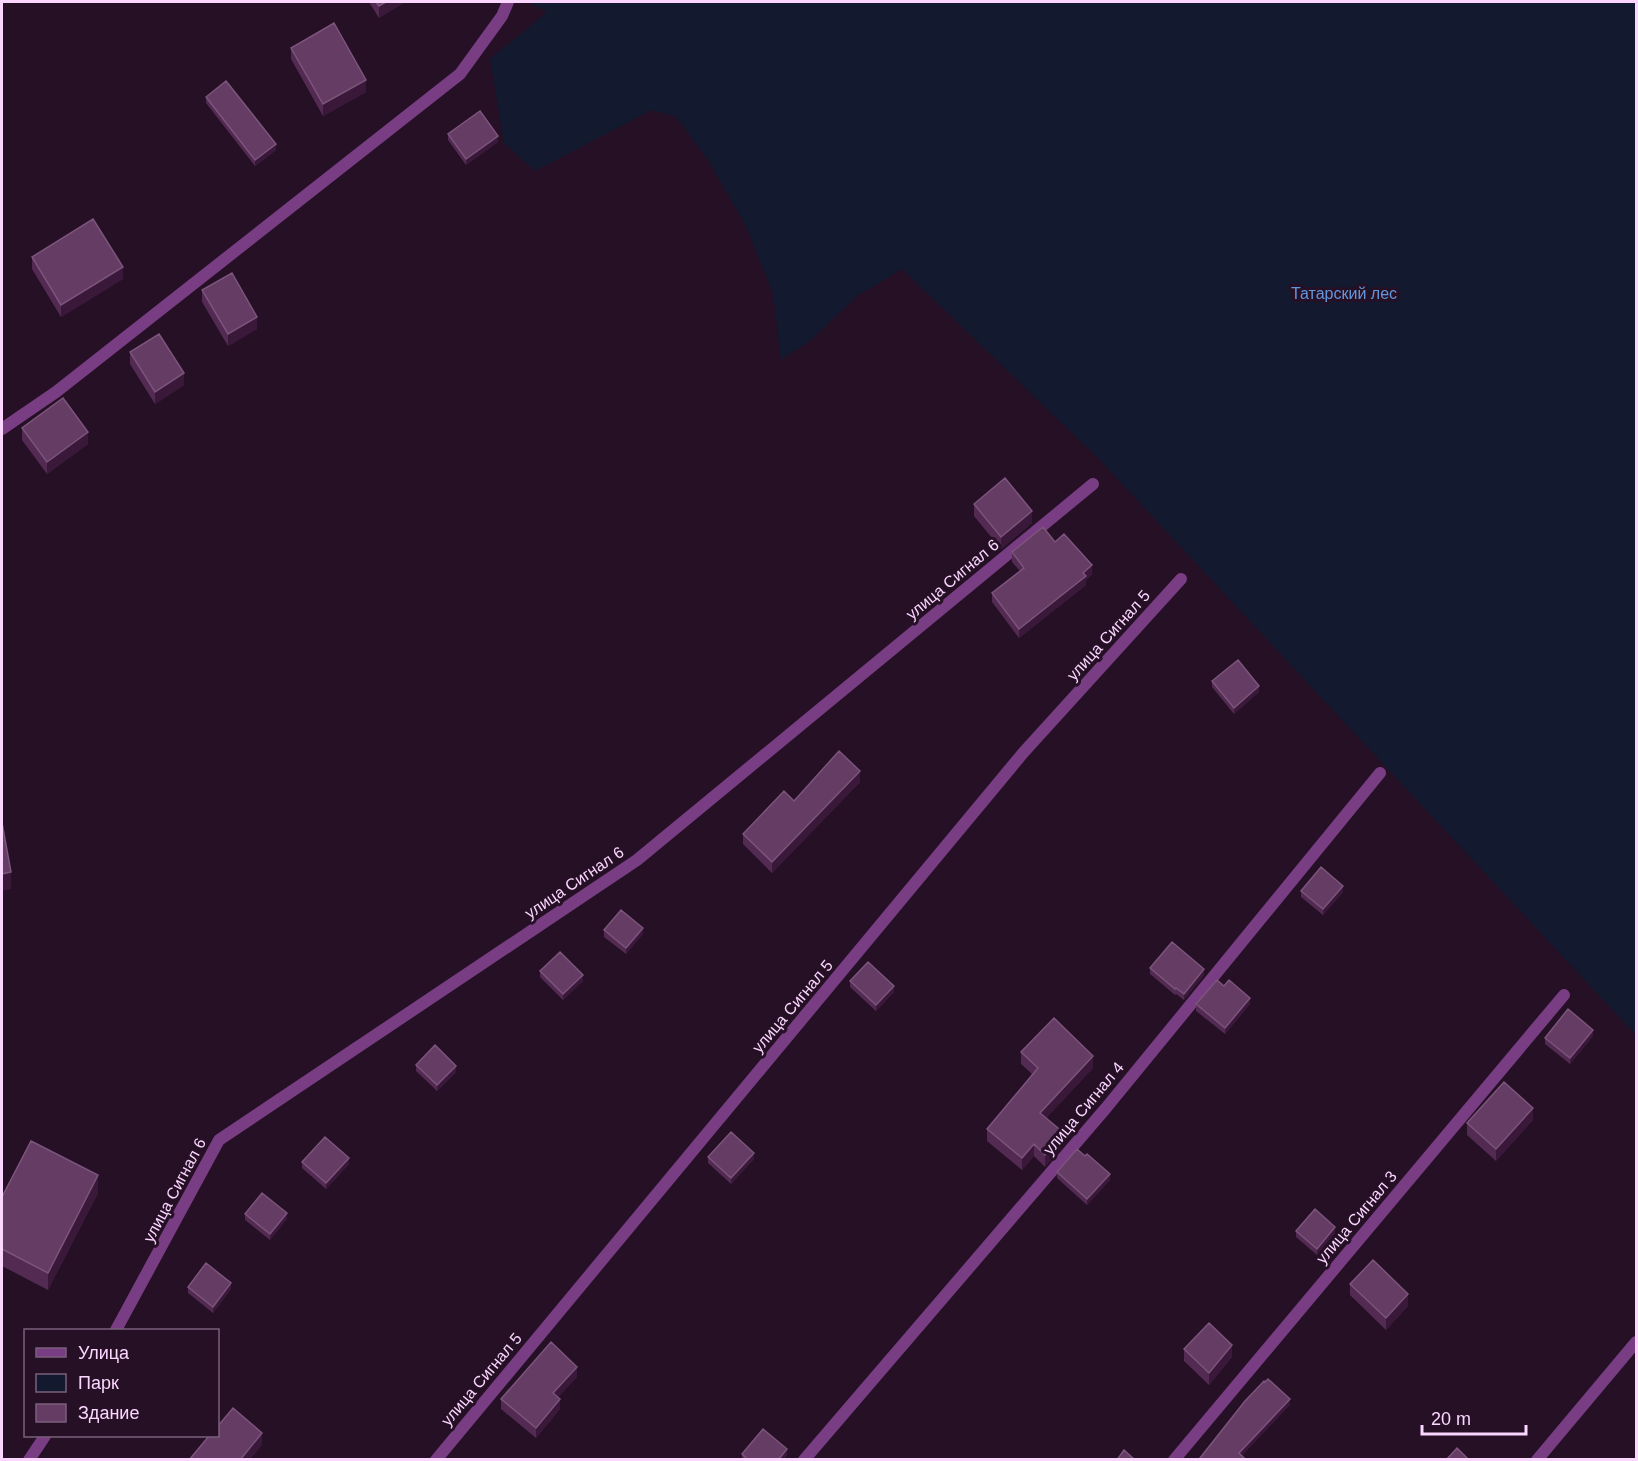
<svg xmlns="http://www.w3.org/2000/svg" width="1638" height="1461" font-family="Arial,sans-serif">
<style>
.green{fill:#13192f}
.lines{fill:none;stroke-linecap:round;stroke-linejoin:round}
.minor{stroke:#793d83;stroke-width:12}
.wall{fill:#532a52}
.shaded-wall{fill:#391839}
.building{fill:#653c64;stroke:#7c547c;stroke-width:1.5}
.labels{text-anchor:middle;stroke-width:6;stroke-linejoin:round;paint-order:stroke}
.park-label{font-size:16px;fill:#6397dc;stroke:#251026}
.street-label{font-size:16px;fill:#fbd6fe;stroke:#251026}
</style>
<rect width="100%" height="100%" fill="#251026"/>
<path class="green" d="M 528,2 L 1636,2 L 1636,1035 L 1098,458 L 902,269 L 856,297 L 811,340 L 781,360 L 773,293 L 745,224 L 706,157 L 676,117 L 652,110 L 535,171 L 504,143 L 490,59 L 547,12 Z"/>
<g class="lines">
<path class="minor" d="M 2,429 L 56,392 L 460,74 L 502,16 L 508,2
M 116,1330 L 219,1140 L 637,860 L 1093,484
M 29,1460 L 45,1436
M 436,1460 L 1023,753 L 1181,579
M 804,1460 L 1106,1108 L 1380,773
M 1174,1460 L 1564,995
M 1537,1460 L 1636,1342"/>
</g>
<path class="wall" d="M 369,2 L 405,2 L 379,18 Z
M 291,48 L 366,92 L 323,116 L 291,59 Z
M 206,97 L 276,150 L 255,166 L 206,103 Z
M 448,134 L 498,142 L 466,165 L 448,140 Z
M 32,257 L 123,279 L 61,317 L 32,269 Z
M 202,290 L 257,329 L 228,346 L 202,302 Z
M 130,352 L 184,385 L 155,404 L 130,364 Z
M 22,428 L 88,444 L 47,474 L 22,440 Z
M 974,504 L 1032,523 L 1001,549 L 974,516 Z
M 1055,542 L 1092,574 L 1086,580 L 1086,585 L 1019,638 L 992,602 L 992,593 L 1020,571 L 1012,562 L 1012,552 Z
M 1212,681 L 1259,692 L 1234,714 L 1212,687 Z
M 860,782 L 772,873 L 743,844 L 743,834 L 794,801 Z
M 1301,891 L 1343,892 L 1323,915 L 1301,897 Z
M 604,930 L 643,934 L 626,954 L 604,937 Z
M 1150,968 L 1204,975 L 1184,1000 L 1176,994 L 1175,995 L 1150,974 Z
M 540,971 L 583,981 L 563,1000 L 540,977 Z
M 850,981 L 894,992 L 876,1011 L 850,987 Z
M 1196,1004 L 1250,1004 L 1225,1034 L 1196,1011 Z
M 1593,1036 L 1570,1064 L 1545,1044 L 1545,1038 Z
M 1021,1052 L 1093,1068 L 1046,1118 L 1064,1144 L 1045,1167 L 1034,1156 L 1022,1170 L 987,1141 L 987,1129 L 1032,1074 L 1021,1064 Z
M 416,1065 L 456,1072 L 437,1091 L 416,1071 Z
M 1533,1120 L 1496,1161 L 1467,1135 L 1467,1123 Z
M 708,1157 L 754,1159 L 731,1184 L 708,1163 Z
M 302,1162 L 349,1164 L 326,1189 L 302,1168 Z
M 1057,1172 L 1110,1180 L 1087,1205 L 1057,1178 Z
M 98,1193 L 48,1290 L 2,1266 L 2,1197 Z
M 245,1214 L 287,1219 L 270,1240 L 245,1220 Z
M 1296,1231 L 1335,1233 L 1317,1255 L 1296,1237 Z
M 1350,1284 L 1408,1306 L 1386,1330 L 1350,1295 Z
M 188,1287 L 231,1289 L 213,1313 L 188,1293 Z
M 1184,1349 L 1232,1357 L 1209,1385 L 1184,1361 Z
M 577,1377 L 558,1397 L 560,1409 L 536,1438 L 501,1409 L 501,1399 Z
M 742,1454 L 787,1455 L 783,1460 L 742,1460 Z"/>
<path class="shaded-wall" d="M 386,2 L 405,2 L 379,18 L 379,6 Z
M 366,80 L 366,92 L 323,116 L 323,104 Z
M 498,136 L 498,142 L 466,165 L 466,159 Z
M 276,144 L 276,150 L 255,166 L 255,160 Z
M 123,267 L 123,279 L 61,317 L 61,305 Z
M 257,317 L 257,329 L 228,346 L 228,334 Z
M 184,373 L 184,385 L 155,404 L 155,392 Z
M 88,432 L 88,444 L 47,474 L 47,462 Z
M 1032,511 L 1032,523 L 1001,549 L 1001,537 Z
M 1092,565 L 1092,574 L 1086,580 L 1086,585 L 1019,638 L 1019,629 Z
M 1259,686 L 1259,692 L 1234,714 L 1234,708 Z
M 860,771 L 860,782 L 772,873 L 772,862 Z
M 11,872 L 11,889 L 2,891 L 2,874 Z
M 1343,886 L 1343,892 L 1323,915 L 1323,909 Z
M 643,928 L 643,934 L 626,954 L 626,948 Z
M 1204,969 L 1204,975 L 1184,1000 L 1184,994 Z
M 583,975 L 583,981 L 563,1000 L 563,994 Z
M 894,986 L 894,992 L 876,1011 L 876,1005 Z
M 1250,998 L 1250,1004 L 1225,1034 L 1225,1028 Z
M 1593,1030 L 1593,1036 L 1570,1064 L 1570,1058 Z
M 1093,1056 L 1093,1068 L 1040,1125 L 1040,1113 Z
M 456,1066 L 456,1072 L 437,1091 L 437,1085 Z
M 1533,1108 L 1533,1120 L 1496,1161 L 1496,1149 Z
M 1064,1133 L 1064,1144 L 1045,1167 L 1045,1155 Z
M 1034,1144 L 1034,1156 L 1022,1170 L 1022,1158 Z
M 754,1153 L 754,1159 L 731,1184 L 731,1178 Z
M 349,1158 L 349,1164 L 326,1189 L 326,1183 Z
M 1110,1174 L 1110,1180 L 1087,1205 L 1087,1199 Z
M 98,1175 L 98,1193 L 48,1290 L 48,1273 Z
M 287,1213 L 287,1219 L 270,1240 L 270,1234 Z
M 1335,1227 L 1335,1233 L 1317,1255 L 1317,1249 Z
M 231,1283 L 231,1289 L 213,1313 L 213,1307 Z
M 1408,1294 L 1408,1306 L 1386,1330 L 1386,1318 Z
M 1232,1345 L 1232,1357 L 1209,1385 L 1209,1373 Z
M 577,1367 L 577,1377 L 553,1403 L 553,1393 Z
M 560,1399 L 560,1409 L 536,1438 L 536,1428 Z
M 1290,1399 L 1290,1405 L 1239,1459 L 1239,1453 Z
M 262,1433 L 262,1445 L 250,1460 L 240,1460 Z
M 787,1449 L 787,1455 L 783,1460 L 778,1460 Z"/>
<path class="building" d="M 376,2 L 386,2 L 379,6 Z
M 334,23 L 366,80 L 323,104 L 291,48 Z
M 226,81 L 276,144 L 255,160 L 206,97 Z
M 480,111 L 498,136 L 466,159 L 448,134 Z
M 93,219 L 123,267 L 61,305 L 32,257 Z
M 232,273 L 257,317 L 228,334 L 202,290 Z
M 159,334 L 184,373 L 155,392 L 130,352 Z
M 63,398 L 88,432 L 47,462 L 22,428 Z
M 1005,478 L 1032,511 L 1001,537 L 974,504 Z
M 1043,527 L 1055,542 L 1064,534 L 1092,565 L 1083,573 L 1086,576 L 1019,629 L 992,593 L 1024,568 L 1012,552 Z
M 1238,660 L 1259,686 L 1234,708 L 1212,681 Z
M 839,751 L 860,771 L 772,862 L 743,834 L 784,791 L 794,801 Z
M 2,823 L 11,872 L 2,874 Z
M 1321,867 L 1343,886 L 1323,909 L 1301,891 Z
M 621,910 L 643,928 L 626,948 L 604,930 Z
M 1172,942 L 1204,969 L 1184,994 L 1176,988 L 1175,989 L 1150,968 Z
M 560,952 L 583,975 L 563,994 L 540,971 Z
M 868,962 L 894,986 L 876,1005 L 850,981 Z
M 1217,980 L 1224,986 L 1229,980 L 1250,998 L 1225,1028 L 1196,1004 Z
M 1568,1009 L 1593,1030 L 1570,1058 L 1545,1038 Z
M 1054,1018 L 1093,1056 L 1040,1113 L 1064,1133 L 1045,1155 L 1034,1144 L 1022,1158 L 987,1129 L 1038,1068 L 1021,1052 Z
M 435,1045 L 456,1066 L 437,1085 L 416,1065 Z
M 1504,1082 L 1533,1108 L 1496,1149 L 1467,1123 Z
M 731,1132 L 754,1153 L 731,1178 L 708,1157 Z
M 325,1137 L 349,1158 L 326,1183 L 302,1162 Z
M 31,1141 L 98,1175 L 48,1273 L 2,1249 L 2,1197 Z
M 1077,1149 L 1085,1156 L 1087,1154 L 1110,1174 L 1087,1199 L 1057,1172 Z
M 262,1193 L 287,1213 L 270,1234 L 245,1214 Z
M 1315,1209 L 1335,1227 L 1317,1249 L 1296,1231 Z
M 1373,1260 L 1408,1294 L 1386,1318 L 1350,1284 Z
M 206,1263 L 231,1283 L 213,1307 L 188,1287 Z
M 1209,1323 L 1232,1345 L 1209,1373 L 1184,1349 Z
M 551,1342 L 577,1367 L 553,1393 L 560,1399 L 536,1428 L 501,1399 Z
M 1268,1379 L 1290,1399 L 1239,1453 L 1246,1460 L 1202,1460 L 1200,1458 L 1245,1401 L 1264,1381 L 1265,1382 Z
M 233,1408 L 262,1433 L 240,1460 L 189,1460 L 209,1436 L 218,1436 L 218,1426 Z
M 763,1429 L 787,1449 L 778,1460 L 748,1460 L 742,1454 Z
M 1457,1448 L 1469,1460 L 1446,1460 Z
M 1124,1450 L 1135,1460 L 1117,1460 Z"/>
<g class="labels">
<g class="park-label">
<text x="1344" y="299">Татарский лес</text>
</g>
<g class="street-label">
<text transform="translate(952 579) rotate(-40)" y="6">улица Сигнал 6</text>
<text transform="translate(1108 635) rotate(-48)" y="6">улица Сигнал 5</text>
<text transform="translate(574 882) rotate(-34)" y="6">улица Сигнал 6</text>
<text transform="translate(792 1006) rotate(-50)" y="6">улица Сигнал 5</text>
<text transform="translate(1083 1108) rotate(-50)" y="6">улица Сигнал 4</text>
<text transform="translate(174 1190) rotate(-62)" y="6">улица Сигнал 6</text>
<text transform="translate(1356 1217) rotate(-50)" y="6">улица Сигнал 3</text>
<text transform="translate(481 1379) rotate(-50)" y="6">улица Сигнал 5</text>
</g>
</g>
<rect width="1638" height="1461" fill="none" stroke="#fbd6fe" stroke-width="6"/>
<rect x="24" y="1329" width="195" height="108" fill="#251026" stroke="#7b5f7c" stroke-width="1.5"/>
<rect x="36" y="1348" width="30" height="9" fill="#793d83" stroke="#7b5f7c" stroke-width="1.5"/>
<text x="78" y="1359" font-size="18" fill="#fbd6fe">Улица</text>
<rect x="36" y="1374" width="30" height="18" fill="#13192f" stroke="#7b5f7c" stroke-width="1.5"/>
<text x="78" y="1389" font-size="18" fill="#fbd6fe">Парк</text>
<rect x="36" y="1404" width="30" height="18" fill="#653c64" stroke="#7b5f7c" stroke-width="1.5"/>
<text x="78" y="1419" font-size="18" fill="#fbd6fe">Здание</text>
<path d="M1422 1425v9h104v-9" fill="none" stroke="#fbd6fe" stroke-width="3"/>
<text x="1431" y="1425" font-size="18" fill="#fbd6fe" stroke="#251026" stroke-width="4.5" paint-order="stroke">20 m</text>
</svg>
